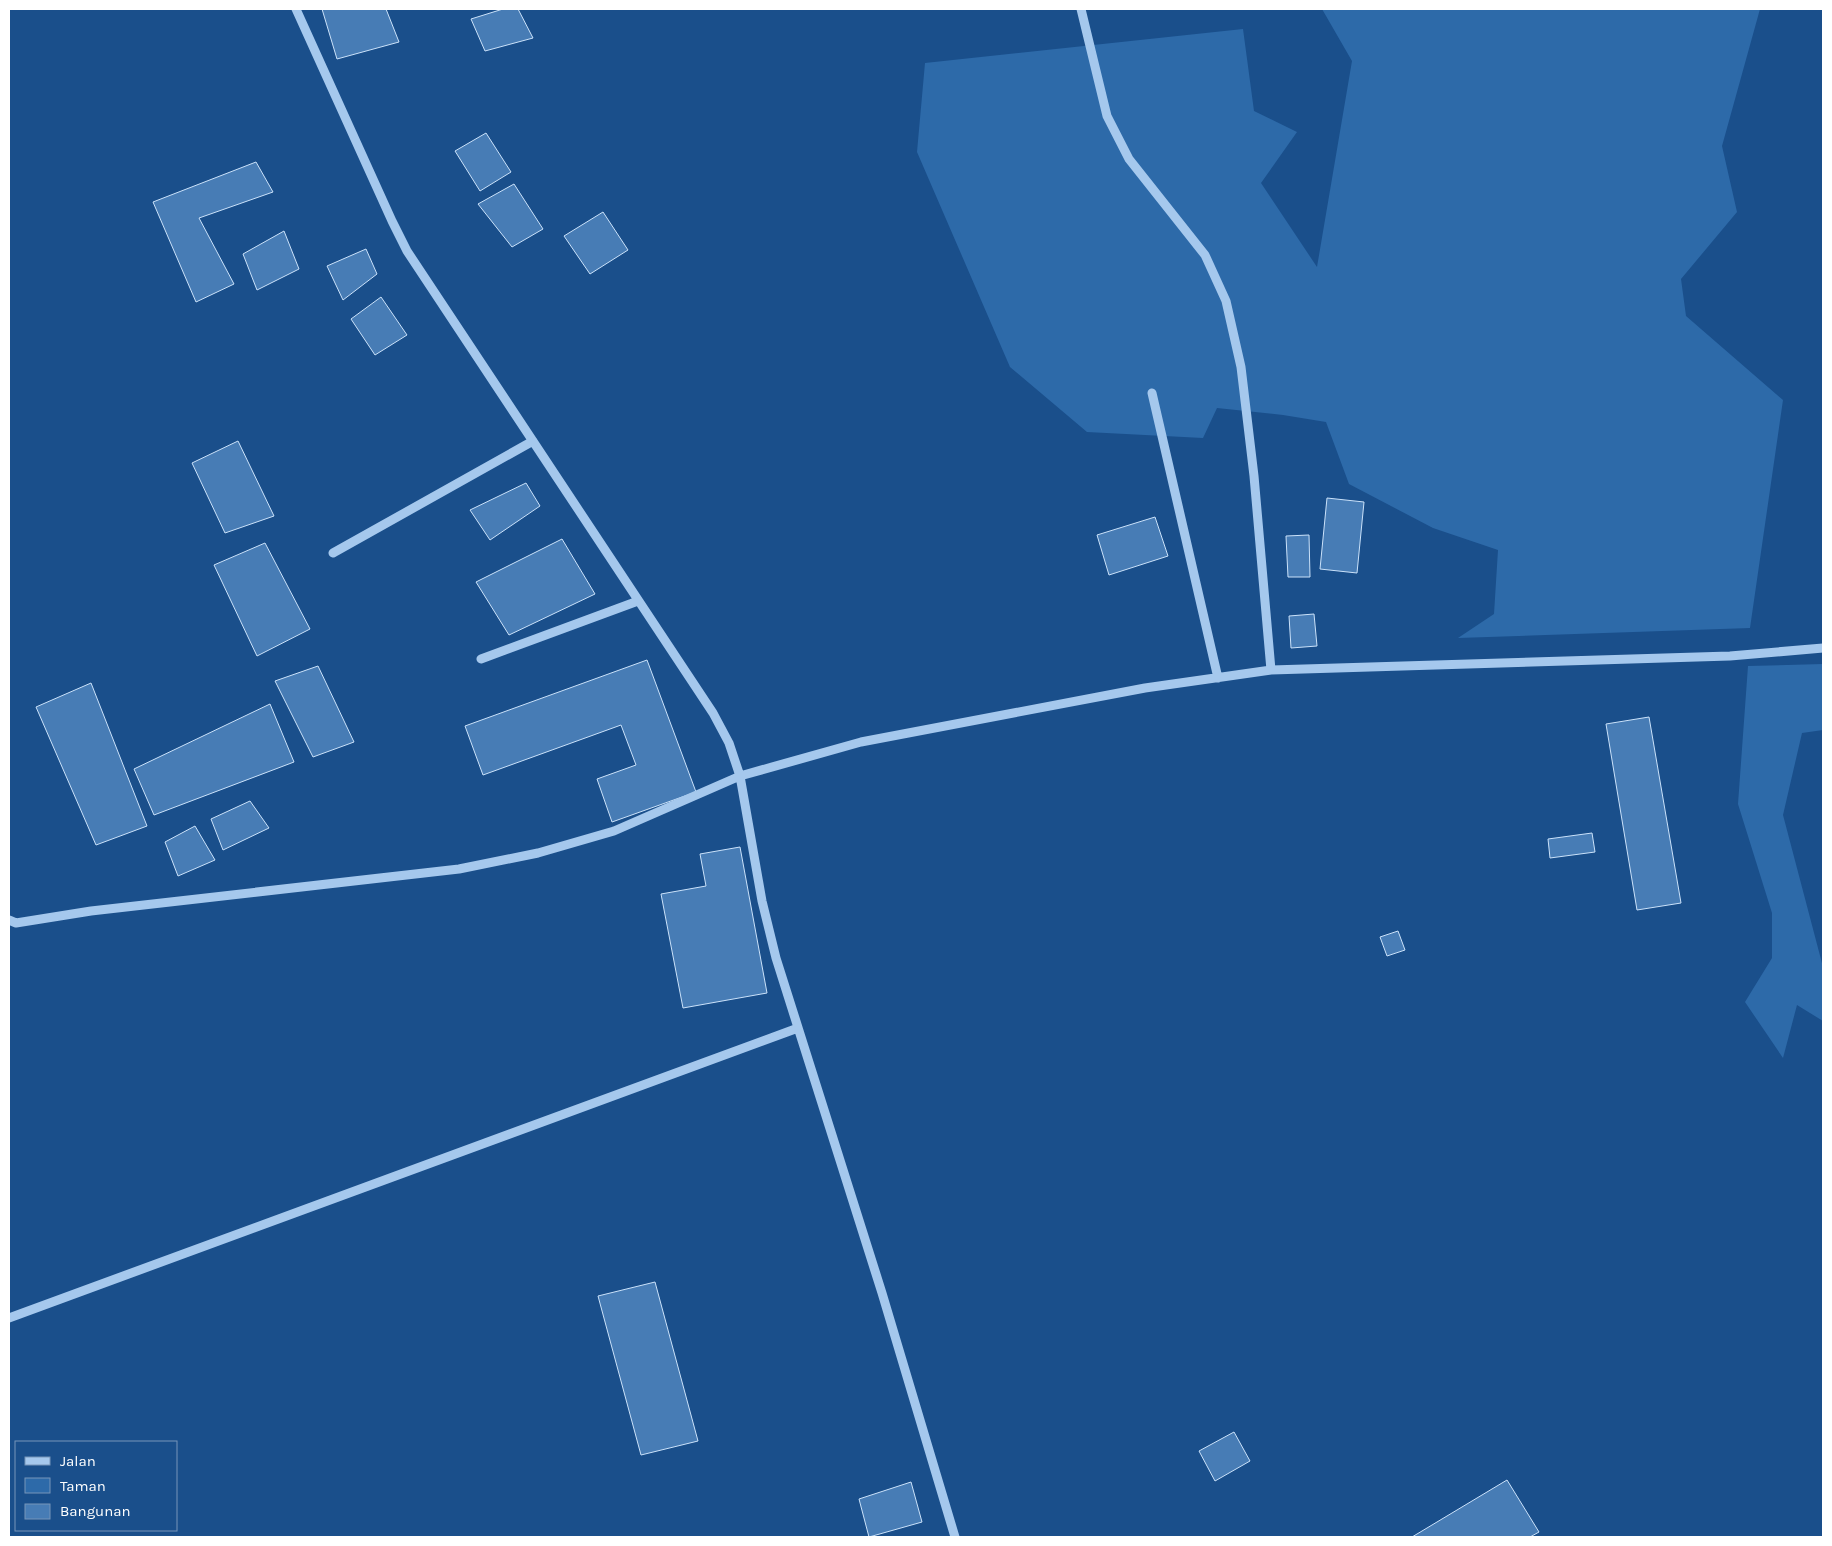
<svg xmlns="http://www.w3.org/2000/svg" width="1832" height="1546" font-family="Karla,sans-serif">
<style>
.green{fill:#2d6aa9}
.building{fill:#477cb5;stroke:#cbe2fa}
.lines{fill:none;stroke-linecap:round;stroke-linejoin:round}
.minor{stroke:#a5c8ed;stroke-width:9}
</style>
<rect width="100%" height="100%" fill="#1a4f8b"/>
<path class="green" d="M 1322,9 L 1760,9 L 1722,146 L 1737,212 L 1681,279 L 1686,316 L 1783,400 L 1750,628 L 1458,638 L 1494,614 L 1498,550 L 1433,528 L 1349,484 L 1326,422 L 1283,415 L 1217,408 L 1203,438 L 1087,432 L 1010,367 L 917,152 L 925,63 L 1243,29 L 1254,111 L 1297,132 L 1261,183 L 1317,267 L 1352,61 Z
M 1823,664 L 1823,730 L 1802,733 L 1783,815 L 1823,967 L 1823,1021 L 1797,1005 L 1783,1058 L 1745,1002 L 1772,958 L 1772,913 L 1738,804 L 1748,666 Z"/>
<path class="building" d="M 322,9 L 386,9 L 399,42 L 337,59 Z
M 503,9 L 518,9 L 533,38 L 485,51 L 471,19 Z
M 486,133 L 511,172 L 480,191 L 455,151 Z
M 256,162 L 273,192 L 199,218 L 234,284 L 196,302 L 153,202 Z
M 514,184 L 543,229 L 512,247 L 478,204 Z
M 603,212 L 628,250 L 590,274 L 564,236 Z
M 284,231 L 299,269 L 257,290 L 243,254 Z
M 366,249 L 377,274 L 343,300 L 327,266 Z
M 381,297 L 407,335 L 375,355 L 351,319 Z
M 238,441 L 274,516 L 225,533 L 192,463 Z
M 526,483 L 540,506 L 490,540 L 470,510 Z
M 1327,498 L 1364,502 L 1357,573 L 1320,569 Z
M 1155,517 L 1168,556 L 1109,575 L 1097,535 Z
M 1309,535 L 1310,577 L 1288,577 L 1286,536 Z
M 562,539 L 595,594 L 509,635 L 476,582 Z
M 265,543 L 310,629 L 257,656 L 214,565 Z
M 1314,614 L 1317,646 L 1291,648 L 1289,616 Z
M 647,660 L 696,792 L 612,822 L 597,779 L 636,765 L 621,725 L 483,775 L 465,726 Z
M 318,666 L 354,742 L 313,757 L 275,681 Z
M 91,683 L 147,826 L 96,845 L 36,707 Z
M 270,704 L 294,762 L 154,815 L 134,769 Z
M 1649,717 L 1681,903 L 1637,910 L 1606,724 Z
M 250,801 L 269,828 L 223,850 L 211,819 Z
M 195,826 L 215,860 L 178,876 L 165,842 Z
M 1592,833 L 1595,852 L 1550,858 L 1548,839 Z
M 740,847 L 767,993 L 683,1008 L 661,894 L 706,886 L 700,854 Z
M 1398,931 L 1405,950 L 1387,956 L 1380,937 Z
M 655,1282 L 698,1441 L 641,1455 L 598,1296 Z
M 1234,1432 L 1250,1461 L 1215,1481 L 1199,1451 Z
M 1507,1480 L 1539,1532 L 1530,1537 L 1412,1537 Z
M 911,1482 L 922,1522 L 869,1537 L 859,1499 Z"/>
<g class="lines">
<path class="minor" d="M 296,9 L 392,221 L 407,251 L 713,713 L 729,743 L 740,776 L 762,901 L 776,958 L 882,1293 L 955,1537
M 1081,9 L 1107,116 L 1129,159 L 1205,255 L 1226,301 L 1241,367 L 1254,476 L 1271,670
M 1152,393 L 1218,678
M 333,553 L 533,441
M 481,659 L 638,601
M 9,920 L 16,923 L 91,911 L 459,869 L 538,853 L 614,831 L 740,776 L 861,742 L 1145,688 L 1271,670 L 1730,656 L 1823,648
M 9,1318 L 798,1028"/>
</g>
<rect width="1832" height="1546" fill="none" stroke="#ffffff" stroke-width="20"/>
<rect x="15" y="1441" width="162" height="90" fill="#1a4f8b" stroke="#7695b9"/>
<rect x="25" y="1457" width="25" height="8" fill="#a5c8ed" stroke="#7695b9"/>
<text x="60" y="1466" font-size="15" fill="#ffffff">Jalan</text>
<rect x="25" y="1478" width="25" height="15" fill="#2d6aa9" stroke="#7695b9"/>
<text x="60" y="1491" font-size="15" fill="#ffffff">Taman</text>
<rect x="25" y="1504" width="25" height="15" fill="#477cb5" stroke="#7695b9"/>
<text x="60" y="1516" font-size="15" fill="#ffffff">Bangunan</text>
</svg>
